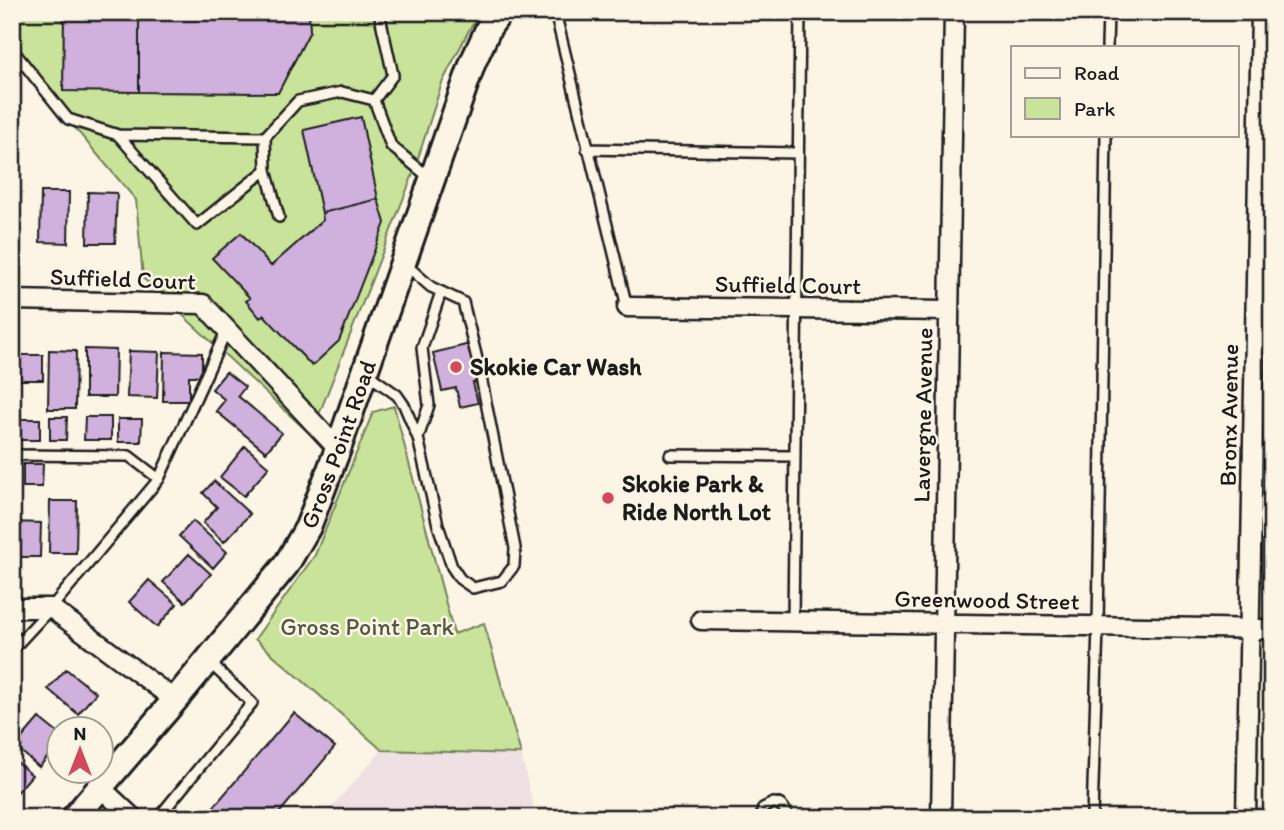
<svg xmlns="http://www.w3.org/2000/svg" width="1284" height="830" font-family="Itim,sans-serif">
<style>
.built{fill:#efe1e3}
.green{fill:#c9e39a;stroke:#72805b;stroke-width:2}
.building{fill:#d0b1dd;stroke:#1c1c1c;stroke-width:2}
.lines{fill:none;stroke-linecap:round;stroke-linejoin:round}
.service-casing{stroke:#1c1c1c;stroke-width:14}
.minor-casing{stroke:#1c1c1c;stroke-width:23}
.secondary-casing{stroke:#1c1c1c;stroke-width:30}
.service{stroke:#fcf5e5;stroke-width:9}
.minor{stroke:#fcf5e5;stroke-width:18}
.secondary{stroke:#fcf5e5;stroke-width:24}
.poi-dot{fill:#d1495b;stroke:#fcf5e5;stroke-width:2.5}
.labels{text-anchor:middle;stroke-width:5;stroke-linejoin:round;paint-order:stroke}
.street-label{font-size:24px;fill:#1c1c1c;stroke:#fcf5e5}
.poi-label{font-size:24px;font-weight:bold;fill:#1c1c1c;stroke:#fcf5e5;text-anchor:start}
.park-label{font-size:24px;fill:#505842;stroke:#fcf5e5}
</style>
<rect width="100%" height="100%" fill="#fcf5e5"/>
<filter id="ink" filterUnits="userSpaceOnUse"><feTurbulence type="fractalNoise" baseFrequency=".0143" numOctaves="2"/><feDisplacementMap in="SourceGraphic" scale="14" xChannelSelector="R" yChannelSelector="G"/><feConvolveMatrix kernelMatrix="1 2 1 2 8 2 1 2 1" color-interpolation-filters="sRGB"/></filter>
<g filter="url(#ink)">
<path class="built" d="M 520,749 L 536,818 L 322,818 L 382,750 Z"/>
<path class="green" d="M 12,12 L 481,12 L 469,30 L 442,83 L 413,174 L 311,435 L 143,278 L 136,200 L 12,54 Z
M 394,406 L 454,634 L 484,623 L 521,754 L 382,750 L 255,639 L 315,555 L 373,412 Z"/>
<path class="building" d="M 160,12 L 309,12 L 310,31 L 278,93 L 139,92 L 139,15 L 160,15 Z
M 64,14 L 139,15 L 139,92 L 63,91 Z
M 361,117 L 378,199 L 322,213 L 304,130 Z
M 41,192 L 69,192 L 68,243 L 40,242 Z
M 88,192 L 117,193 L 115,243 L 87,243 Z
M 378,199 L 385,223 L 339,341 L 312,366 L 264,315 L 260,318 L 246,301 L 250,298 L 212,258 L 241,233 L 271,266 L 323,220 L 322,213 Z
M 12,201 L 17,201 L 16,243 L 12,243 Z
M 470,344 L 479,381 L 473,383 L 478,403 L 460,407 L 456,388 L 442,391 L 433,353 Z
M 12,349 L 16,349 L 15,388 L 12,387 Z
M 85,349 L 116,350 L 115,397 L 85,397 Z
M 49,350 L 76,351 L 75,409 L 48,409 Z
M 129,351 L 159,352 L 157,398 L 127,397 Z
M 164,352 L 202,353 L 202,376 L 189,376 L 189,401 L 163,401 Z
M 20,355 L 43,355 L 43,380 L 20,380 Z
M 226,372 L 245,387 L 238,396 L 282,433 L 266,452 L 216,411 L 225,400 L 212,389 Z
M 50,417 L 67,417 L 66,440 L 50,440 Z
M 85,417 L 111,417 L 111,440 L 84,440 Z
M 19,419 L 40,419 L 40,440 L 19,440 Z
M 118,419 L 142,419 L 141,442 L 118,442 Z
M 245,446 L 269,467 L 244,496 L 220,477 Z
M 23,464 L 43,464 L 42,487 L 23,487 Z
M 214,481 L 250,514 L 224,542 L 203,523 L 217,507 L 203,493 Z
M 50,501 L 77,501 L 76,553 L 49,553 Z
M 193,521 L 227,552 L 213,568 L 179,536 Z
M 12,522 L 41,523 L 40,557 L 12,557 Z
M 189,554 L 211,574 L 185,602 L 163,582 Z
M 149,580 L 177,604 L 157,627 L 129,602 Z
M 66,669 L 96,693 L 78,714 L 48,689 Z
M 294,713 L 335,747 L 275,818 L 204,818 Z
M 39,718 L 60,735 L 60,743 L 39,767 L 15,746 Z
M 12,758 L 32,775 L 14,796 L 12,794 Z"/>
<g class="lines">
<defs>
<path id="service" d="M 379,12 L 393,75 L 374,100 L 391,146 L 430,178
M 555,12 L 627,307
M 1107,47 L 1108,12
M 12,49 L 68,119 L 118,135 L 265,137 L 298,101 L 342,92 L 374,100
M 118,135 L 197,225 L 266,170 L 265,137
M 587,149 L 798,153
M 266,170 L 279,217
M 366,373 L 397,395 L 404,405 L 418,438 L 438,525 L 452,567 L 460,579 L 473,588 L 502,581 L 514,566 L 515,548 L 479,367 L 463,302 L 431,287 L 406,265
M 418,438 L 429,405 L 422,348 L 441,292
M 12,455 L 129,456 L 159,479
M 670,455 L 795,456
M 793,621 L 800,12
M 12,650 L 51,608 L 159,479 L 227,329
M 158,818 L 252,703 L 209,662
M 761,818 L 763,808 L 773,803 C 782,803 786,810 788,818
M 1092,818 L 1098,626 L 1106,135"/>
<path id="minor" d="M 12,300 L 203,304 L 338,449
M 627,307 L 948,311
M 12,608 L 51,608 L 175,700
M 701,620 L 1272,629
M 100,787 L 133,818
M 941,818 L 954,12
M 1246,818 L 1261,12"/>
<g id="secondary">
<path id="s1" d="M 74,818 L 175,700 L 286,565 L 308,527 L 338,449 L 473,62 L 489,27 L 500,12"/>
</g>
</defs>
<use href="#service" class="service-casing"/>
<use href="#minor" class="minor-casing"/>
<use href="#secondary" class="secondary-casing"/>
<use href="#service" class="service"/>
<use href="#minor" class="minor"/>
<use href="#secondary" class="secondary"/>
</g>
</g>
<g class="poi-dot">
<circle cx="456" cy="367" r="7"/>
<circle cx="608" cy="498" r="7"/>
</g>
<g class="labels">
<g class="street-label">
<text transform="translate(123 279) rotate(2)" y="8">Suffield Court</text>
<text transform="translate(788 285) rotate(1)" y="8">Suffield Court</text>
<text transform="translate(923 415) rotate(-89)" y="8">Lavergne Avenue</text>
<text transform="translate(1229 415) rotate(-89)" y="8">Bronx Avenue</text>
<text dy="8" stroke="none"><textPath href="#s1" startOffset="462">Gross Point Road</textPath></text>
<text transform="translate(987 600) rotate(1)" y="8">Greenwood Street</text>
</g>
<g class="poi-label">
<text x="470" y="375">Skokie Car Wash</text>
<text x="622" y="492">Skokie Park &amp;<tspan x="622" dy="28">Ride North Lot</tspan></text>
</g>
<g class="park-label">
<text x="367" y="635">Gross Point Park</text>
</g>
</g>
<rect width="1284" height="830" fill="none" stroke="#fcf5e5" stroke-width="42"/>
<rect x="21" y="21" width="1242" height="788" fill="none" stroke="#1c1c1c" stroke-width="2.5" filter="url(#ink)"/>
<rect x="1011" y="46" width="228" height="91" fill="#fcf5e5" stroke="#a29e95" stroke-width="2"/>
<rect x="1025" y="68" width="35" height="10" fill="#fcf5e5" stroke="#a29e95" stroke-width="2"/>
<text x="1074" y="80" font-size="21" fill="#1c1c1c">Road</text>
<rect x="1025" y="98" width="35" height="21" fill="#c9e39a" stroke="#a29e95" stroke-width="2"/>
<text x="1074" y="116" font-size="21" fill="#1c1c1c">Park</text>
<g transform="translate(80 750)"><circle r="33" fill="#fcf5e5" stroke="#a29e95" stroke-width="2"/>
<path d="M0-5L12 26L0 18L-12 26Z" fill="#d1495b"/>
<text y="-10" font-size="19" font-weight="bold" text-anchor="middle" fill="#1c1c1c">N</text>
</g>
</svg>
